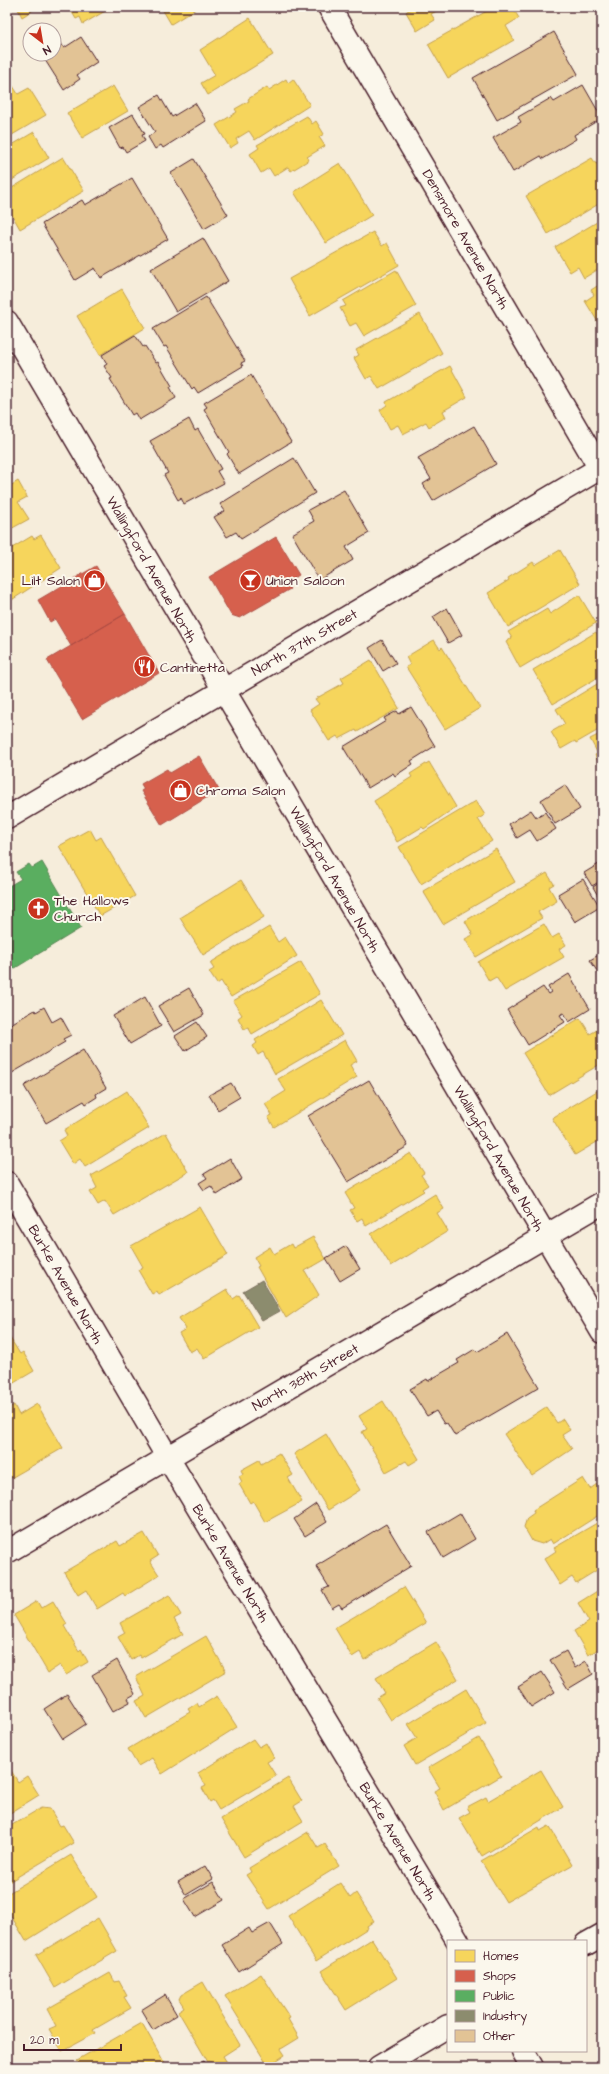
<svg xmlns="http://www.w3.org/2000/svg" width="609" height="2074" font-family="'Architects Daughter',sans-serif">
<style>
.homes{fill:#f6d55c;stroke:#c29e4d}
.shops{fill:#d6604d;stroke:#ac4c43}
.public{fill:#5aae61;stroke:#558351}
.industry{fill:#8c8c6e;stroke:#786b5a}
.building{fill:#e2c395;stroke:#4a1f2b}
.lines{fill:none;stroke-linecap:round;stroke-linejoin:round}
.minor-casing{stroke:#4a1f2b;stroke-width:25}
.minor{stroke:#fbf7ec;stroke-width:22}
.labels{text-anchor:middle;stroke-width:4;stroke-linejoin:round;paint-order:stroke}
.street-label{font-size:14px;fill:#4a1f2b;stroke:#fbf7ec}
.poi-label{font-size:14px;fill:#4a1f2b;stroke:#fbf7ec;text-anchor:start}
</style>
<rect width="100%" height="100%" fill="#f6eddb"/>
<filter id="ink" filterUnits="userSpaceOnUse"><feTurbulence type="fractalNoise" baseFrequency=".025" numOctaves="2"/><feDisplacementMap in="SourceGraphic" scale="8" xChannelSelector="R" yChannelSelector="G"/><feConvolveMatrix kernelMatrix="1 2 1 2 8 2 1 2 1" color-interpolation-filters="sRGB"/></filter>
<g filter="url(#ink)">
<path class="homes" d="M 17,7 L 38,7 L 22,17 Z
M 69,7 L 112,7 L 83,24 L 80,17 L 76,19 Z
M 161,7 L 199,7 L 171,24 Z
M 409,7 L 444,7 L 431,14 L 435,20 L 417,31 L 406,12 L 410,9 Z
M 494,7 L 497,10 L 502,7 L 512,7 L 519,18 L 506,26 L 514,40 L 448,78 L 428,44 Z
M 250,18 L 273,55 L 208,95 L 201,83 L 215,75 L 200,50 Z
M 286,79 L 288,83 L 293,79 L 310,105 L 255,140 L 249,131 L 236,139 L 238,143 L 230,148 L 216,125 L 237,112 L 235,109 L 249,101 L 248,99 L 267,87 L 269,90 Z
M 11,83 L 18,94 L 29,88 L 46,115 L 7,138 L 7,85 Z
M 113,86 L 128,111 L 82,138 L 67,113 Z
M 307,116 L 312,124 L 316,121 L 324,134 L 319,137 L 325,146 L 307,157 L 309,160 L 291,171 L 288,167 L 274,176 L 269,168 L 261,173 L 250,154 L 259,148 L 257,145 Z
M 34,132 L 49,158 L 7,183 L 7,148 Z
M 63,157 L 84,191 L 20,229 L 7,206 L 7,191 Z
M 592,158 L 596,164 L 601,161 L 602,163 L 602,202 L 548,234 L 526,196 Z
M 340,163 L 372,215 L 326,243 L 294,192 Z
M 602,219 L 602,267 L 584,278 L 578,267 L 570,272 L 555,247 Z
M 373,232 L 382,246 L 387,243 L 399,265 L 310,316 L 289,279 Z
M 396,270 L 416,306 L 364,336 L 356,323 L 350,326 L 340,308 L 346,306 L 343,301 Z
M 602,283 L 602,326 L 601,327 L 585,301 L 594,295 L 591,290 Z
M 122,289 L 145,328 L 100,355 L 77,316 Z
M 420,314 L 442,353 L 379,389 L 371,376 L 366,379 L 354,358 L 359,355 L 356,350 Z
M 450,366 L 467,397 L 443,411 L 446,417 L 429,427 L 426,422 L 403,434 L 398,425 L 390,429 L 380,410 L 387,405 L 386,402 Z
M 7,481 L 10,486 L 18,481 L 27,497 L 18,502 L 29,519 L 7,531 Z
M 41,535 L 61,568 L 7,603 L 7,551 L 32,536 L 34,539 Z
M 560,550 L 580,584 L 508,627 L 488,593 L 509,580 L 508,578 L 533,562 L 535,565 Z
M 579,595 L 596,623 L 520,668 L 506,642 L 512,638 L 508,632 L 547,609 L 550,614 Z
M 596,632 L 602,641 L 602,675 L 553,704 L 533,670 Z
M 434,640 L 440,649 L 442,647 L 480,708 L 445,729 L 406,667 L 410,665 L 406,657 Z
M 371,660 L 399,708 L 357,732 L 356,730 L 339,739 L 337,736 L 329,741 L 310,710 L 319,704 L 315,699 L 344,683 L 341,678 Z
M 602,681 L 602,728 L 576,743 L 575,741 L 561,749 L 551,732 L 565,724 L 556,709 Z
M 602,733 L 602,769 L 595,755 L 598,754 L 590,739 Z
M 429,762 L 456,807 L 424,829 L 422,827 L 397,842 L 374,801 L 412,777 L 410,774 Z
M 476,801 L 485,815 L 478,819 L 492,841 L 421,884 L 399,847 Z
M 90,829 L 96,840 L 101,837 L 135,896 L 100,916 L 59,846 Z
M 496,849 L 515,882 L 443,924 L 423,891 Z
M 547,873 L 554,884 L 549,887 L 557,901 L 538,912 L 542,918 L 476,957 L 465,939 L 473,935 L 465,921 Z
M 241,880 L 264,917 L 203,955 L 180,918 Z
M 544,924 L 552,938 L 559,934 L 566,945 L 559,949 L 564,957 L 505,991 L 496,977 L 489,981 L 478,962 Z
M 269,927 L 278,942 L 285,937 L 297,956 L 231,997 L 221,981 L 217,984 L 209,972 L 214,969 L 210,963 Z
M 301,962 L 320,994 L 252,1034 L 248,1027 L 244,1029 L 238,1018 L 242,1015 L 233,1001 Z
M 321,1000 L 342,1035 L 275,1074 L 263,1052 L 258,1055 L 253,1046 L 257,1043 L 255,1040 Z
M 580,1018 L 590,1034 L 597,1030 L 602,1038 L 602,1063 L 549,1095 L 523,1053 Z
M 345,1040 L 357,1061 L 350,1065 L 357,1077 L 274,1127 L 268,1117 L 272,1115 L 265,1104 L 286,1091 L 278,1079 Z
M 602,1088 L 602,1139 L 575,1155 L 552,1118 Z
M 127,1091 L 149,1128 L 85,1167 L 80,1159 L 73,1164 L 59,1141 L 67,1136 L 64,1130 Z
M 166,1133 L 188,1172 L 114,1215 L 105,1201 L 98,1205 L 90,1192 L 97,1188 L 91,1176 Z
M 411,1153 L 424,1173 L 421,1175 L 428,1185 L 422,1189 L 424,1191 L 366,1226 L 362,1218 L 357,1221 L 350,1210 L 354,1208 L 345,1193 Z
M 435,1194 L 444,1209 L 437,1213 L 448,1231 L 391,1266 L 371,1234 Z
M 200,1207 L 228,1255 L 159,1295 L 157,1291 L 152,1294 L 138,1270 L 143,1267 L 131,1246 Z
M 313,1237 L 326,1259 L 305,1271 L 319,1295 L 286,1318 L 257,1267 L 259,1266 L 254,1257 L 270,1247 L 274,1254 L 291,1244 L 293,1248 Z
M 227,1289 L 233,1299 L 239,1295 L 258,1327 L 204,1359 L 197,1348 L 190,1352 L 179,1333 L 186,1329 L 179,1318 Z
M 7,1323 L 11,1330 L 7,1332 Z
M 10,1338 L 20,1354 L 23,1352 L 34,1371 L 7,1387 L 7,1340 Z
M 383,1401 L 419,1459 L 409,1465 L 406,1461 L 386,1472 L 362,1432 L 367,1429 L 359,1416 Z
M 37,1404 L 63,1448 L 11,1478 L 7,1472 L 7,1409 L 14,1405 L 19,1415 Z
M 546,1407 L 557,1423 L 563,1419 L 570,1430 L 562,1435 L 572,1449 L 532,1476 L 504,1434 Z
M 326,1434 L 360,1490 L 328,1510 L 294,1454 Z
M 279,1453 L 293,1475 L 288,1478 L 302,1502 L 265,1522 L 253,1501 L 250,1503 L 239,1484 L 242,1482 L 239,1476 L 243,1474 L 241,1470 L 259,1460 L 261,1464 Z
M 583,1478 L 590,1489 L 597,1484 L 602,1492 L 602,1513 L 553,1544 L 550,1539 L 542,1544 L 532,1541 L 524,1527 L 527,1518 L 534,1513 L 533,1510 Z
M 602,1520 L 602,1567 L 576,1583 L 572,1577 L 560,1585 L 544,1559 L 556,1551 L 554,1548 Z
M 144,1533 L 158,1556 L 150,1561 L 159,1575 L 125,1596 L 123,1593 L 97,1609 L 86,1590 L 78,1595 L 64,1572 L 117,1541 L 120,1546 Z
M 404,1587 L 426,1623 L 364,1660 L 360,1652 L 352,1657 L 335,1628 Z
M 602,1588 L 602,1647 L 588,1655 L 574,1631 L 589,1622 L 578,1603 Z
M 169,1595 L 181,1615 L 174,1619 L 183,1634 L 141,1658 L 139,1655 L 131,1660 L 118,1637 L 125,1633 L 120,1623 Z
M 37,1601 L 41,1608 L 53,1601 L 67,1624 L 64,1626 L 79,1651 L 81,1649 L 88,1662 L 66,1675 L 60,1665 L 48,1673 L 14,1615 Z
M 206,1636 L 226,1671 L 146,1718 L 136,1701 L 145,1696 L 136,1677 Z
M 436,1642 L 458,1679 L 391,1720 L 377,1698 L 385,1693 L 376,1678 Z
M 466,1689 L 486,1723 L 415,1765 L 404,1746 L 417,1738 L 408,1724 Z
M 217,1696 L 237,1727 L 162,1774 L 152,1758 L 138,1766 L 128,1749 L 190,1712 L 188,1709 L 197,1703 L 199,1707 Z
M 479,1738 L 501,1776 L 444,1810 L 434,1791 L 440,1788 L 428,1768 Z
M 253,1739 L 259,1747 L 266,1743 L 274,1758 L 267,1762 L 276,1776 L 219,1810 L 213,1800 L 210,1802 L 202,1788 L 206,1786 L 198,1773 Z
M 7,1764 L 18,1782 L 27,1776 L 39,1795 L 7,1815 Z
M 541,1770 L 563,1807 L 482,1856 L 459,1818 L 470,1812 L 467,1807 L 486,1797 L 488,1801 Z
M 288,1778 L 302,1801 L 294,1806 L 303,1821 L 244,1857 L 221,1819 Z
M 41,1808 L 50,1809 L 60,1826 L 63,1825 L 74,1843 L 7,1883 L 7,1828 Z
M 549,1826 L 572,1865 L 506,1902 L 481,1861 L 539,1827 L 540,1831 Z
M 308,1832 L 318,1848 L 325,1844 L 339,1866 L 269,1909 L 246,1875 L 251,1872 L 249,1868 Z
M 71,1855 L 97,1897 L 26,1941 L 7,1909 L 7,1894 Z
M 340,1883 L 350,1898 L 356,1893 L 374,1921 L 367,1926 L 368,1928 L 316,1961 L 288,1916 Z
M 98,1918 L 117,1951 L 55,1988 L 36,1955 Z
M 372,1939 L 397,1978 L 346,2010 L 321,1971 Z
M 110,1973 L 115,1982 L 119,1981 L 127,1996 L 124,1997 L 131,2008 L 93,2030 L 95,2033 L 62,2051 L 49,2029 L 56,2026 L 47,2009 Z
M 261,1974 L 290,2018 L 288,2019 L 299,2038 L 281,2049 L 285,2055 L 268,2066 L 225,1996 Z
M 203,1982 L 240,2045 L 223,2056 L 228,2064 L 223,2067 L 213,2067 L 210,2061 L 208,2062 L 178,2011 L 184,2007 L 179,1999 L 181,1995 Z
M 142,2023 L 164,2062 L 154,2067 L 81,2067 L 77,2060 Z"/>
<path class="shops" d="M 276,537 L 299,575 L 286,583 L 290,589 L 240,618 L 231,615 L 209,577 Z
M 96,566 L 125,614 L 71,646 L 55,619 L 50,622 L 38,600 Z
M 125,614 L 159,673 L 82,719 L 47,660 Z
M 199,756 L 219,790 L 162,825 L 141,791 L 144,789 L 141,784 L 167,769 L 170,773 Z"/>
<path class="public" d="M 42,862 L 81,928 L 7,973 L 7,887 L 21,879 L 16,872 L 29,864 L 32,868 Z"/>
<path class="industry" d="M 262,1280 L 280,1311 L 262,1321 L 243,1291 Z"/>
<path class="building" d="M 554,32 L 578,74 L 497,120 L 473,78 Z
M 81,37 L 97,62 L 77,75 L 80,79 L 64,90 L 45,60 L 55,53 L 54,47 L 61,43 L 64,48 Z
M 583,85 L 602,118 L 574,135 L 576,139 L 543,159 L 541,156 L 513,172 L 493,138 L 521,122 L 518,117 L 551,98 L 554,102 Z
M 159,95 L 172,117 L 195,103 L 206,121 L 163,148 L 161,145 L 155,149 L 148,137 L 155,132 L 139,107 Z
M 133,114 L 145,134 L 142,135 L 145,141 L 126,152 L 123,147 L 120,148 L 109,128 Z
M 194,159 L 228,215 L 204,229 L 171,173 Z
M 132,178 L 168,239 L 101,278 L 95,268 L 75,280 L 42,224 L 82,200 L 85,205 Z
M 203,238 L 228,281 L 176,312 L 151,269 Z
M 206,297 L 245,361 L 241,363 L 243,366 L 198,393 L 194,387 L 192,389 L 166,346 L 164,347 L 153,329 Z
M 135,335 L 143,347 L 145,346 L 156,363 L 158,362 L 172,386 L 170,387 L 176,398 L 139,420 L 135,413 L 132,415 L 110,379 L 112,378 L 104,366 L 107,364 L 102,355 Z
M 251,375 L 291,442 L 239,474 L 227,454 L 229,452 L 204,409 L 207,407 L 204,403 Z
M 189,419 L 195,431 L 198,429 L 221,469 L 217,471 L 224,483 L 184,504 L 181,498 L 178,500 L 164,475 L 168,473 L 150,441 Z
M 474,426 L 496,464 L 433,501 L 423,484 L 431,479 L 418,458 Z
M 294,458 L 315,493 L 241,539 L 236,532 L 227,537 L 214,517 L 225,511 L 220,504 Z
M 344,490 L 369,533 L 346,547 L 353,560 L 319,580 L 292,534 L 314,521 L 308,510 Z
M 447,608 L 462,635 L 448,643 L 433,617 Z
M 382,640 L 396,663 L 383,671 L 369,648 Z
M 411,707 L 435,746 L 411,761 L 413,764 L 395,776 L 393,773 L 368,788 L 343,747 L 386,721 L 384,718 L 397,711 L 399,714 Z
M 565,785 L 580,809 L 555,824 L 541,800 Z
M 531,810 L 536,817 L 545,812 L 556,829 L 537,841 L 530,830 L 517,838 L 509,824 Z
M 602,862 L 602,880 L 592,886 L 584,873 Z
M 583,879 L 600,907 L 575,922 L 558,894 Z
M 602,881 L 602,903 L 593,887 Z
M 602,953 L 602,979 L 590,960 Z
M 569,974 L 590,1009 L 569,1022 L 564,1013 L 560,1015 L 565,1022 L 528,1045 L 507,1010 L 543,987 L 548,994 L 551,992 L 548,987 Z
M 189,988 L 204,1015 L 174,1032 L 158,1006 Z
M 145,997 L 161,1026 L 130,1044 L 113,1016 Z
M 44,1007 L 52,1022 L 61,1017 L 71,1035 L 63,1039 L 65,1042 L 7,1076 L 7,1026 L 35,1010 L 36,1012 Z
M 197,1022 L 207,1037 L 185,1051 L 175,1036 Z
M 83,1050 L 106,1088 L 96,1094 L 97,1097 L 86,1104 L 84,1101 L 46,1123 L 24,1086 Z
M 369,1080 L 408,1146 L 348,1182 L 308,1116 Z
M 231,1083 L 240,1097 L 218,1110 L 209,1095 Z
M 230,1158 L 242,1179 L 217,1195 L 211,1186 L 204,1190 L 199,1183 L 207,1178 L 204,1174 Z
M 346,1246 L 360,1269 L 340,1281 L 326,1258 Z
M 507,1334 L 539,1387 L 455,1436 L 447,1423 L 444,1424 L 436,1411 L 427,1416 L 410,1389 L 427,1379 L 428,1381 L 459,1363 L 457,1360 L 475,1349 L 477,1352 Z
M 316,1504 L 327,1522 L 305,1536 L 294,1519 Z
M 460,1513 L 475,1539 L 443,1558 L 428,1532 Z
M 386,1524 L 411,1566 L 342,1608 L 339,1604 L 332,1608 L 322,1590 L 329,1587 L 316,1566 Z
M 566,1651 L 575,1668 L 586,1661 L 593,1674 L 568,1689 L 550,1660 Z
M 117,1660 L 135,1694 L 128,1698 L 130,1702 L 113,1711 L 92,1675 Z
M 542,1672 L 555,1692 L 531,1707 L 518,1687 Z
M 67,1694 L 86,1724 L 63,1739 L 44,1709 Z
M 205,1866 L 213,1879 L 186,1895 L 178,1882 Z
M 213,1882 L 224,1900 L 195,1917 L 184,1899 Z
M 270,1923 L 283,1944 L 239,1972 L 222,1945 L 249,1928 L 252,1933 Z
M 165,1995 L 177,2015 L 153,2030 L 141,2010 Z
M 204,2061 L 207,2067 L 194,2067 Z"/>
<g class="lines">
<defs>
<path id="minor" d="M 329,7 L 602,472
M 7,322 L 602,1332
M 7,818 L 602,467
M 7,1183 L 168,1458 L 458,1941
M 7,1552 L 602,1203
M 586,1944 L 602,1935
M 523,2051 L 532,2067
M 379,2067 L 448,2026"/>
</defs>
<use href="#minor" class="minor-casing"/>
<use href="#minor" class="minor"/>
</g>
</g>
<defs>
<symbol id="shop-disc" viewBox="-11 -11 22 22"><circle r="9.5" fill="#c8321e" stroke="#fbf7ec"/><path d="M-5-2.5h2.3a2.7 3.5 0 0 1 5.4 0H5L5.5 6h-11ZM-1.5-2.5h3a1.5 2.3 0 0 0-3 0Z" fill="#fff"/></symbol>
<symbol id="bar-disc" viewBox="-11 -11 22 22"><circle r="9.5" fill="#c8321e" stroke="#fbf7ec"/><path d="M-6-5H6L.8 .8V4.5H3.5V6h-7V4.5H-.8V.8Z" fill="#fff"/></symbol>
<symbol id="restaurant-disc" viewBox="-11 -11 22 22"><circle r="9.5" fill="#c8321e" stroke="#fbf7ec"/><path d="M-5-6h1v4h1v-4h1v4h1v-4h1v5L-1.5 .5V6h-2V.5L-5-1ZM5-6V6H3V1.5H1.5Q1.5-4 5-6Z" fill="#fff"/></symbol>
<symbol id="church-disc" viewBox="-11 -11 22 22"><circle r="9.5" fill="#c8321e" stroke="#fbf7ec"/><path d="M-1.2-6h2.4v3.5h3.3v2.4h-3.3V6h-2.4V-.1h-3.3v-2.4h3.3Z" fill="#fff"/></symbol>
</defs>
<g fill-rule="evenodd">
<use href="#shop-disc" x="82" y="568" width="25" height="25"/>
<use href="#bar-disc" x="238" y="568" width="25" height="25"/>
<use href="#restaurant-disc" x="132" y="654" width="25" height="25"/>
<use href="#shop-disc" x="168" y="778" width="25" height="25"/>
<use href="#church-disc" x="26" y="896" width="25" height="25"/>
</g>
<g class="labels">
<g class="street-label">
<text transform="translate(466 239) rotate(60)" y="5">Densmore Avenue North</text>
<text transform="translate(152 569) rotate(60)" y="5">Wallingford Avenue North</text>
<text transform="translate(304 642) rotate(-30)" y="5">North 37th Street</text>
<text transform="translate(335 879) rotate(60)" y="5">Wallingford Avenue North</text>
<text transform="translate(499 1158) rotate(60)" y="5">Wallingford Avenue North</text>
<text transform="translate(66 1284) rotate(60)" y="5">Burke Avenue North</text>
<text transform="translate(305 1377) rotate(-30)" y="5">North 38th Street</text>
<text transform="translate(231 1563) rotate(59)" y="5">Burke Avenue North</text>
<text transform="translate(398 1841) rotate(59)" y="5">Burke Avenue North</text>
</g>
<g class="poi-label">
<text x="80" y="585" text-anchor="end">Lilt Salon</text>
<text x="266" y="585">Union Saloon</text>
<text x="160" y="672">Cantinetta</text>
<text x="196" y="795">Chroma Salon</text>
<text x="54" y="905">The Hallows<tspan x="54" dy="16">Church</tspan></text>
</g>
</g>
<rect width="609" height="2074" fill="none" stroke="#fbf7ec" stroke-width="24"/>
<rect x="12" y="12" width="585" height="2050" fill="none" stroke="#4a1f2b" stroke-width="1.5" filter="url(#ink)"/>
<rect x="447" y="1940" width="140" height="112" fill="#fbf7ec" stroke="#b4a19f"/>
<rect x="455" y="1950" width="20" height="12" fill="#f6d55c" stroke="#b4a19f"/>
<text x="483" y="1960" font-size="12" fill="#4a1f2b">Homes</text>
<rect x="455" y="1970" width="20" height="12" fill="#d6604d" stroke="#b4a19f"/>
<text x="483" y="1980" font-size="12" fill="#4a1f2b">Shops</text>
<rect x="455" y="1990" width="20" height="12" fill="#5aae61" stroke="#b4a19f"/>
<text x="483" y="2000" font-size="12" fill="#4a1f2b">Public</text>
<rect x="455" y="2010" width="20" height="12" fill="#8c8c6e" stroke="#b4a19f"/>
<text x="483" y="2020" font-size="12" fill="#4a1f2b">Industry</text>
<rect x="455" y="2030" width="20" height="12" fill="#e2c395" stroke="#b4a19f"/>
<text x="483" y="2040" font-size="12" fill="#4a1f2b">Other</text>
<g transform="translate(42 42) rotate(149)"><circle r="19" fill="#fbf7ec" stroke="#b4a19f"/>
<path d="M0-3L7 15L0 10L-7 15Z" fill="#c8321e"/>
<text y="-6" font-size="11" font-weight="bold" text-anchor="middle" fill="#4a1f2b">N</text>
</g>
<path d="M24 2044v6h97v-6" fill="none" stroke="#4a1f2b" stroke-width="2"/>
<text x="30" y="2044" font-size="12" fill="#4a1f2b" stroke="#fbf7ec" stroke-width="3" paint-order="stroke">20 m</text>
</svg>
